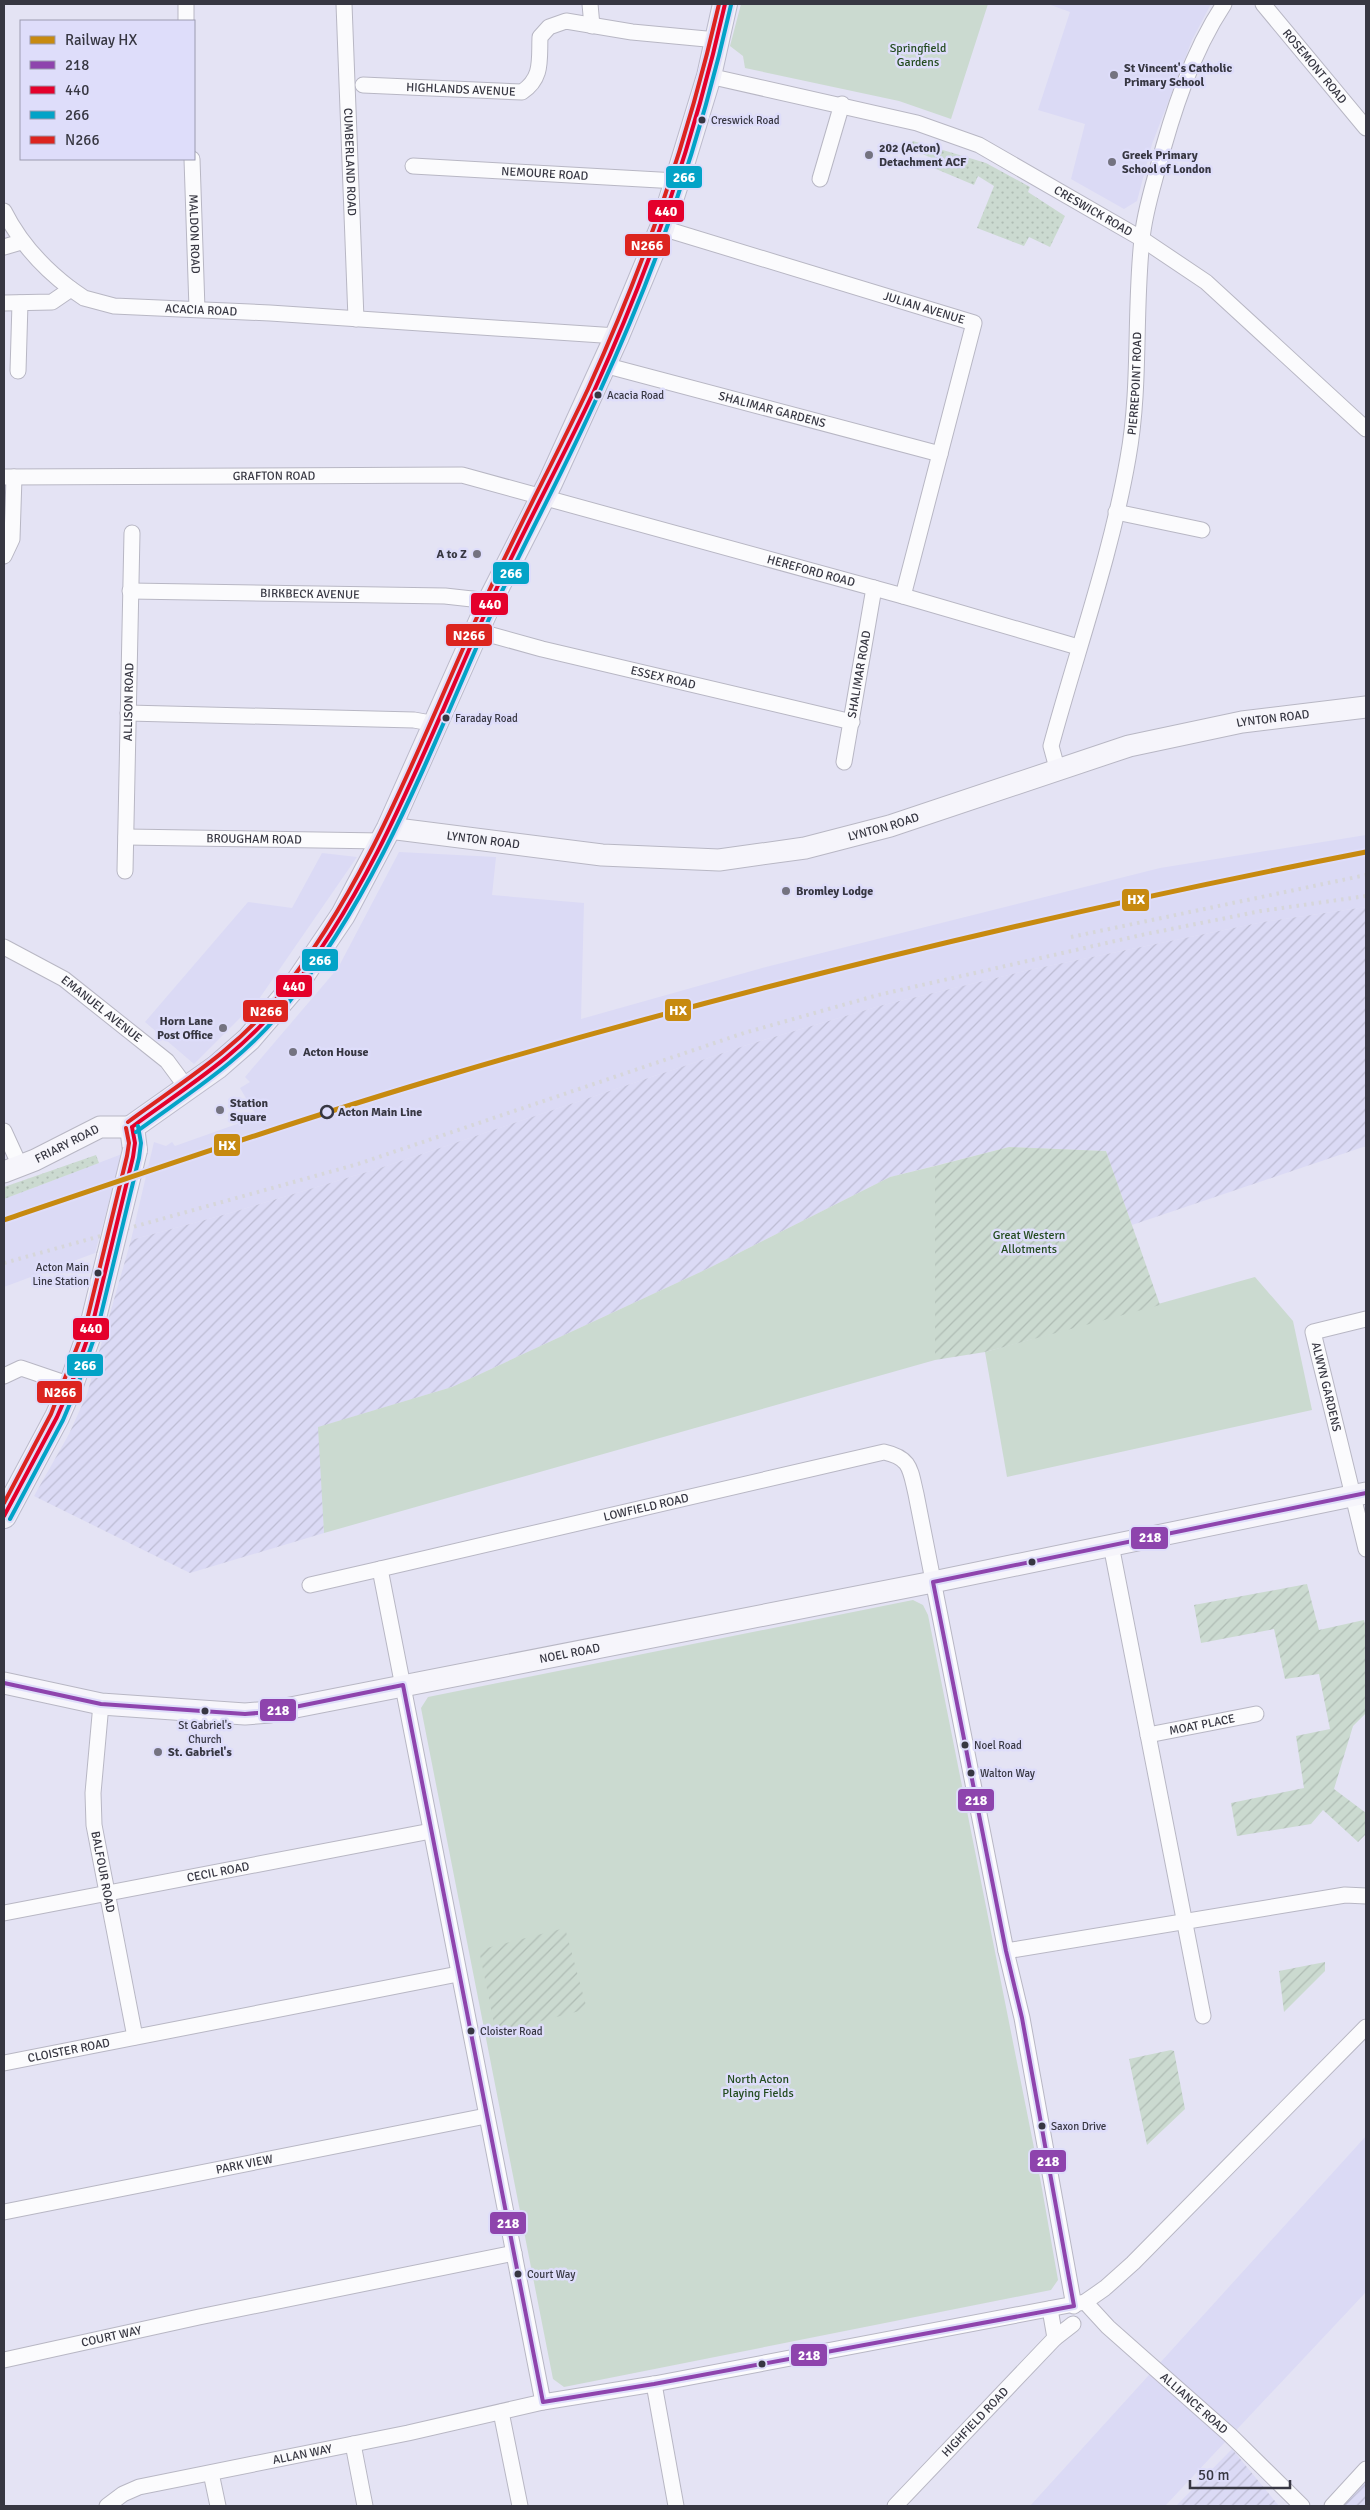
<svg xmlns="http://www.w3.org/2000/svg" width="1370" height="2510" font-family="Signika,sans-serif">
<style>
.built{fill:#dbdaf5}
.industrial{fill:url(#industrial-furrows)}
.grass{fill:url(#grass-dots)}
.park{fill:#cbdad0}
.garden{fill:url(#garden-furrows)}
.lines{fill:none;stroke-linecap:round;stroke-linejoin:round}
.street-casing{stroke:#b8b7c4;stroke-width:17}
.secondary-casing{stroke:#b8b7c4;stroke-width:23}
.primary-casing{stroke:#bbbacb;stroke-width:26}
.street{stroke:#fbfbfd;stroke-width:15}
.secondary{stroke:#f6f5fb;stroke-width:21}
.primary{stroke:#f1f0f8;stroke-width:24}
.rail{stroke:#d6d6da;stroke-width:4;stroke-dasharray:2.5 5;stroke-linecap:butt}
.primary-bridge-casing{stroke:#bbbacb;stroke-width:26;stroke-linecap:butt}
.primary-bridge{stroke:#f1f0f8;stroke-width:24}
.bus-1-casing{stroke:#deddfa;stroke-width:8}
.bus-2-casing{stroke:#deddfa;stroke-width:8}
.bus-3-casing{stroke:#deddfa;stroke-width:8}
.bus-4-casing{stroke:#deddfa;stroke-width:8}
.bus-1{stroke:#8e44ad;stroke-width:4}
.bus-2{stroke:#e4002b;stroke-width:4}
.bus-3{stroke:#03a3c7;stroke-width:4}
.bus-4{stroke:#dc241f;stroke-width:4}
.rail-1-casing{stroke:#deddfa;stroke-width:9}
.rail-1{stroke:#c78a10;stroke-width:5}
.poi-dot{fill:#747380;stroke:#deddfa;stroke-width:2}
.bus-dot{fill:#373742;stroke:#deddfa;stroke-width:2}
.stop-dot{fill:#deddfa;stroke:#373742;stroke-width:2.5}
.labels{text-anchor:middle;stroke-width:5;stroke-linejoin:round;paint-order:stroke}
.bus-label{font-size:11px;fill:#373742;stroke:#deddfa;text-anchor:start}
.park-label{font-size:12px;fill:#234b1f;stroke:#deddfa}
.street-label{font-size:12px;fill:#373742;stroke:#deddfa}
.poi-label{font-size:12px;font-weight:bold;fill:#373742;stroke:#deddfa;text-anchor:start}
.stop-label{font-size:12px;font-weight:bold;fill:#373742;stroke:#deddfa;text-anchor:start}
.line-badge{stroke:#deddfa;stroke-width:2}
.badge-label{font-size:14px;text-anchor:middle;font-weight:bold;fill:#fff}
</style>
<defs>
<pattern id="industrial-furrows" width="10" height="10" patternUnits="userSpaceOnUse" patternTransform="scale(1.25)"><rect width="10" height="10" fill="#dbdaf5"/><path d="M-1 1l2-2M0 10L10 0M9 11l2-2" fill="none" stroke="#bdbcd3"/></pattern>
<pattern id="grass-dots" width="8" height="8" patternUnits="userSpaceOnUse" patternTransform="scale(1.25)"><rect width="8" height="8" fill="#cbdad0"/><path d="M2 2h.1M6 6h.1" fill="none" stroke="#afbcb4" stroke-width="1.8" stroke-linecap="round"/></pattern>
<pattern id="garden-furrows" width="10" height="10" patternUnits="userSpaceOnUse" patternTransform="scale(1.25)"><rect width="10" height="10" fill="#cbdad0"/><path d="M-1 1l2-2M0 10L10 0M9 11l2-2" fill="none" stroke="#afbcb4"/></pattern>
</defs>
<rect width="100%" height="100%" fill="#e4e3f4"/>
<path class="built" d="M 1048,4 L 1211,4 L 1192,40 L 1152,144 L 1137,201 L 1124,209 L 1071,179 L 1085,124 L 1038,110 L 1070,12 Z
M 1366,835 L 1366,907 L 1263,922 L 1029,970 L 883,1005 L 747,1045 L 377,1169 L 223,1215 L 131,1240 L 154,1142 L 166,1146 L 172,1142 L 175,1146 L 257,1117 L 240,1088 L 250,1082 L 245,1077 L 338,968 L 399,852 L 496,857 L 492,895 L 584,903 L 581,1019 L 766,967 L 1160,868 Z
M 322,853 L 357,857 L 259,999 L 194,1064 L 145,1022 L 248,902 L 292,908 Z
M 122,1154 L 95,1253 L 4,1287 L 4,1199 Z
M 1366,2136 L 1366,2292 L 1165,2506 L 1030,2506 Z"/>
<path class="industrial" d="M 1366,907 L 1366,1146 L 1132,1225 L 1106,1151 L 1009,1147 L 890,1177 L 707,1269 L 452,1387 L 319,1427 L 324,1533 L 190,1573 L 34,1496 L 69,1434 L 87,1394 L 131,1240 L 223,1215 L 377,1169 L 747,1045 L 883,1005 L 1029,970 L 1263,922 Z
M 1232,2449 L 1279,2506 L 1176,2506 Z
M 1366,2481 L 1366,2506 L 1342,2506 Z"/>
<path class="grass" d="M 913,141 L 986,163 L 1030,187 L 1028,192 L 1065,216 L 1050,247 L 1029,237 L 1024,246 L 977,228 L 994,186 L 978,176 L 974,185 L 929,166 L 932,158 L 908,148 Z
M 96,1155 L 99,1163 L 4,1199 L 4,1187 Z"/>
<path class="park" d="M 741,4 L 988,4 L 951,119 L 899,101 L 745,68 L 743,56 L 730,46 Z
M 935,1166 L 935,1360 L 324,1533 L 318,1427 L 452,1387 L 707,1269 L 890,1177 Z
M 1255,1277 L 1293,1321 L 1312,1410 L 1007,1477 L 985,1352 Z
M 913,1600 L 923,1605 L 928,1615 L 1041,2183 L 1058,2280 L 1051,2290 L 564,2387 L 553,2379 L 421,1708 L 428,1697 Z"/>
<path class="garden" d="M 1009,1147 L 1106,1151 L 1160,1305 L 985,1352 L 935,1360 L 935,1166 Z
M 1307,1584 L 1319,1630 L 1364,1620 L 1366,1630 L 1366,1713 L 1353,1726 L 1334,1789 L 1366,1813 L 1366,1836 L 1365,1835 L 1358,1842 L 1323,1810 L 1311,1824 L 1237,1836 L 1231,1803 L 1304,1788 L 1296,1736 L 1330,1729 L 1319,1674 L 1285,1679 L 1274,1629 L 1201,1643 L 1194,1605 Z
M 565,1928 L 587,2009 L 496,2033 L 479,1950 Z
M 1325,1962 L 1325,1971 L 1284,2012 L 1279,1971 Z
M 1171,2050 L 1174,2051 L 1185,2109 L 1147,2145 L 1129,2059 Z"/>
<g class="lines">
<defs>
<g id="street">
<path d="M 186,4 L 186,21"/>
<path id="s1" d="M 344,4 L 356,319"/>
<path d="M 590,4 L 592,26"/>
<path id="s2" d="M 1263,4 L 1366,128"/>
<path id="s3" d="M 709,76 L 917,123 L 979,145 L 1142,239 L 1206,282 L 1366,429"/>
<path id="s4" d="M 363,85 L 522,92 C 543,78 539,60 540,37 L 549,27 L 566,21 L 632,32 L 717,40"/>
<path id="s5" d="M 192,159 L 197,309"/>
<path id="s6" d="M 413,166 L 677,181"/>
<path d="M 820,179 L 842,104"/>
<path d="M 4,211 C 20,243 42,267 71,289"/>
<path id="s7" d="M 662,228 L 974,323 L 903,596"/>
<path d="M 4,247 L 21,242"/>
<path id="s8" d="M 4,303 L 52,302 L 71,289 L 84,298 L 114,306 L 270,313 L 617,336"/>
<path id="s9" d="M 604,365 L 940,454"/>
<path d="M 18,371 L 20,303"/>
<path id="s10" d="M 4,477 L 462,475 L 903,596 L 1078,647"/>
<path d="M 1116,512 L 1202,530"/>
<path d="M 4,556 L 12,539 L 14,477"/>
<path id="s11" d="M 130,591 L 445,596 L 490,601"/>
<path id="s12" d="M 477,631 L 542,649 L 852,722"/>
<path d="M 128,713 L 414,720 L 436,724"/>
<path id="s13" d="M 844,762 L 874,588"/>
<path id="s14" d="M 1057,768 L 1051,746 C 1077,650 1111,556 1128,458 C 1141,386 1134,312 1142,239 C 1144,216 1151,193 1157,171 C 1172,114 1191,54 1224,4"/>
<path id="s15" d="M 126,837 L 382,841"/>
<path id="s16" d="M 125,871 L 132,533"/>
<path id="s17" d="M 4,947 L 64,979 L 167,1061 L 187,1088"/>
<path d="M 4,1131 L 20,1166"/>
<path id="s18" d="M 1366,1319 L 1313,1332 L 1366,1549"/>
<path d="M 4,1376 L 21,1368 L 71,1385"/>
<path d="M 1111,1545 L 1203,2016"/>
<path d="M 310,1585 L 380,1569"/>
<path id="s19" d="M 101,1704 L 93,1793 L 94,1825 L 135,2037"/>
<path id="s20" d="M 1148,1735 L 1256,1714"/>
<path id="s21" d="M 4,1913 L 431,1831"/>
<path d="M 1006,1951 L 1345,1895 L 1366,1896"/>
<path id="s22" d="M 4,2063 L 458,1974"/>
<path id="s23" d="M 4,2212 L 486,2116"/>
<path id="s24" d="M 1085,2302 L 1108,2327 L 1230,2435 L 1302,2506"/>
<path d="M 1055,2338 L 1073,2324"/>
<path id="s25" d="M 4,2360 L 199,2317 L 514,2253"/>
<path d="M 654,2384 L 676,2506"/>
<path id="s26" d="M 543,2402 L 380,1569 L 884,1452 C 911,1458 910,1469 916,1494 L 1006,1951 L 1022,2018 L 1074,2306"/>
<path d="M 501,2412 L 520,2506"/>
<path d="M 353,2444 L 365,2506"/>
<path d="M 211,2473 L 218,2506"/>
<path id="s27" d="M 107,2506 L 123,2494 L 139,2487 L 408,2433 L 543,2402 L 654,2384 L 1085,2302 L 1105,2288 L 1133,2263 L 1366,2027"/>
<path id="s28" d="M 895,2506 L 1055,2338 L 1050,2309"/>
<path d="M 1332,2506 L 1366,2469"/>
</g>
<g id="secondary">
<path id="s29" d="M 389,828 L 602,855 L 719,860 L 805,848 L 890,826 L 1129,746 L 1242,722 L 1366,707"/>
<path id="s30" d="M 4,1172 L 35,1160 L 100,1127 L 132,1127"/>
<path id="s31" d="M 4,1683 L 101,1704 L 245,1714 L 270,1712 L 933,1582 L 1366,1493"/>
</g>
<path id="primary" d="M 135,1150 L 132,1127 L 217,1067 L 249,1039 L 297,983 L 343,915 L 389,828 L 490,601 L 550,483 L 617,336 L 662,228 L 677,181 L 709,76 L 725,4
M 4,1516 L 57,1417 L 71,1385 L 92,1326 L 109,1256"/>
</defs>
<use href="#street" class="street-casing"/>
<use href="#secondary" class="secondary-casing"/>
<use href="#primary" class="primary-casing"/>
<use href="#street" class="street"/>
<use href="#secondary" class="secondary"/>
<use href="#primary" class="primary"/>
<path class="rail" d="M 1071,937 L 1366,875
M 4,1263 L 358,1164 L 744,1033 L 878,995 L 1146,934 L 1261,911 L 1366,896"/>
<defs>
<path id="primary-bridge" d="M 109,1256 L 135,1150"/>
</defs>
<use href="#primary-bridge" class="primary-bridge-casing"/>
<use href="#primary-bridge" class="primary-bridge"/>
<defs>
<path id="bus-1" d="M 933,1582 L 1006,1951 L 1022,2018 L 1074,2306
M 933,1582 L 1366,1493
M 4,1683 L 101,1704 L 245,1714 L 270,1712 L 403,1685
M 403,1685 L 543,2402
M 543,2402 L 654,2384 L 1074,2306"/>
<path id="bus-2" d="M 132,1127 C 186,1087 238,1056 281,1003 C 376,886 427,742 488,607 C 521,534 560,464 594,391 C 652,263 694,141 725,4
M 4,1516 L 57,1417 L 71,1385 L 92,1326 L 133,1157 L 135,1143 L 132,1127"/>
<path id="bus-3" d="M 136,1132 C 190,1092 242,1061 285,1007 C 380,890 432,746 493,610 C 527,537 566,467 599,393 C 658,265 700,143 731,5
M 10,1519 L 63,1420 L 77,1387 L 98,1327 L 139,1158 L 141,1143 L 138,1126"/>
<path id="bus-4" d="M 128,1122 C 182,1082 234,1051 277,998 C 371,882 421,739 483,604 C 516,531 554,461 588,389 C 646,261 688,140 719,4
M 4,1503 L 51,1414 L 86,1324 L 127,1156 L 129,1143 L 126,1128"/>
</defs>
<use href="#bus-1" class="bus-1-casing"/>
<use href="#bus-2" class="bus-2-casing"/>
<use href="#bus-3" class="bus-3-casing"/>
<use href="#bus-4" class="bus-4-casing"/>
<use href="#bus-1" class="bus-1"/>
<use href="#bus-2" class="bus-2"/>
<use href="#bus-3" class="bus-3"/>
<use href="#bus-4" class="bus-4"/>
<defs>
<path id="rail-1" d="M 4,1220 C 152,1170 300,1119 449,1075 C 750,986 1058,912 1366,852"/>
</defs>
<use href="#rail-1" class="rail-1-casing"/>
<use href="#rail-1" class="rail-1"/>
</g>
<g class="poi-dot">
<circle cx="1114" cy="75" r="5"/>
<circle cx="869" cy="155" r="5"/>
<circle cx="1112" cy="162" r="5"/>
<circle cx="477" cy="554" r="5"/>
<circle cx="786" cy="891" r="5"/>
<circle cx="223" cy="1028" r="5"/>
<circle cx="293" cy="1052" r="5"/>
<circle cx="220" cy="1110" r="5"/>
<circle cx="158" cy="1752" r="5"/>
</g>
<g class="bus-dot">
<circle cx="702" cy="120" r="4.5"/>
<circle cx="598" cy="395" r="4.5"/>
<circle cx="446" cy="718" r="4.5"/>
<circle cx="98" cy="1273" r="4.5"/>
<circle cx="1032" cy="1562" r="4.5"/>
<circle cx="205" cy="1711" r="4.5"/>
<circle cx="965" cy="1745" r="4.5"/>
<circle cx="971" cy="1773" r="4.5"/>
<circle cx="471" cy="2031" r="4.5"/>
<circle cx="1042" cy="2126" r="4.5"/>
<circle cx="518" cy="2274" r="4.5"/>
<circle cx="762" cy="2364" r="4.5"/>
</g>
<circle class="stop-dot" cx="327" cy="1112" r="6"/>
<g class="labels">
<g class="bus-label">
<text x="711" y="124">Creswick Road</text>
<text x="607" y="399">Acacia Road</text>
<text x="455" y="722">Faraday Road</text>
<text x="89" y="1271" text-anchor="end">Acton Main<tspan x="89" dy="14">Line Station</tspan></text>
<text x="205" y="1729" text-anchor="middle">St Gabriel's<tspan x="205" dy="14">Church</tspan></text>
<text x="974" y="1749">Noel Road</text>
<text x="980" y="1777">Walton Way</text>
<text x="480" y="2035">Cloister Road</text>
<text x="1051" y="2130">Saxon Drive</text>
<text x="527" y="2278">Court Way</text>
</g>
<g class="park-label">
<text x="918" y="52">Springfield<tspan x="918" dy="14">Gardens</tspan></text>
<text x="1029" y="1239">Great Western<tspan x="1029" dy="14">Allotments</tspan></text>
<text x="758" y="2083">North Acton<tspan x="758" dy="14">Playing Fields</tspan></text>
</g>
<g class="street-label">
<text dy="4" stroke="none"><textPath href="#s2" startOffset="81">ROSEMONT ROAD</textPath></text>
<text dy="4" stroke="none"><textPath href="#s4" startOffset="98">HIGHLANDS AVENUE</textPath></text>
<text dy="4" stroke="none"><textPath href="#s1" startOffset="158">CUMBERLAND ROAD</textPath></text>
<text dy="4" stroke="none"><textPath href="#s6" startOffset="132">NEMOURE ROAD</textPath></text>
<text dy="4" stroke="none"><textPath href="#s3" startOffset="411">CRESWICK ROAD</textPath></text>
<text dy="4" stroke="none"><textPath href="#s5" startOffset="75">MALDON ROAD</textPath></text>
<text dy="4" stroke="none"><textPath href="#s7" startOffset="274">JULIAN AVENUE</textPath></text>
<text dy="4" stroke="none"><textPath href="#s8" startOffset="205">ACACIA ROAD</textPath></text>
<text dy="4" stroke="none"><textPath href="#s14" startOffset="396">PIERREPOINT ROAD</textPath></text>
<text dy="4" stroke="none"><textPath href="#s9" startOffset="174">SHALIMAR GARDENS</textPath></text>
<text dy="4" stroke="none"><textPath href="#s10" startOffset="270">GRAFTON ROAD</textPath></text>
<text dy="4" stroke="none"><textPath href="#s10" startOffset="820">HEREFORD ROAD</textPath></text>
<text dy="4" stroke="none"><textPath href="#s11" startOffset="180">BIRKBECK AVENUE</textPath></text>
<text dy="4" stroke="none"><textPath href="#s13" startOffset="89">SHALIMAR ROAD</textPath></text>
<text dy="4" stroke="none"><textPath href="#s12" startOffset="192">ESSEX ROAD</textPath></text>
<text dy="4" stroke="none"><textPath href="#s16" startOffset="169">ALLISON ROAD</textPath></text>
<text dy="4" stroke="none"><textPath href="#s29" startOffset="905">LYNTON ROAD</textPath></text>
<text dy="4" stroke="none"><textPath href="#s29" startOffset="500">LYNTON ROAD</textPath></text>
<text dy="4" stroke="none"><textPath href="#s15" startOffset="128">BROUGHAM ROAD</textPath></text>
<text dy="4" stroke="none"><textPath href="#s29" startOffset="95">LYNTON ROAD</textPath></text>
<text dy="4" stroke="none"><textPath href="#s17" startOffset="116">EMANUEL AVENUE</textPath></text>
<text dy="4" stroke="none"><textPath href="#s30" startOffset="69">FRIARY ROAD</textPath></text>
<text dy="4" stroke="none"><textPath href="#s18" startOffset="111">ALWYN GARDENS</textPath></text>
<text dy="4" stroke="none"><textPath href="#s26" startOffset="1122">LOWFIELD ROAD</textPath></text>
<text dy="4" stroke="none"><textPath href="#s31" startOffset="574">NOEL ROAD</textPath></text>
<text dy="4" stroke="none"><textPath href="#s20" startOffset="55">MOAT PLACE</textPath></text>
<text dy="4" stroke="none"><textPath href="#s19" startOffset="169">BALFOUR ROAD</textPath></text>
<text dy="4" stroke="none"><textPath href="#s21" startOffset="218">CECIL ROAD</textPath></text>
<text dy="4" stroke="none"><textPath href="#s22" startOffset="66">CLOISTER ROAD</textPath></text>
<text dy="4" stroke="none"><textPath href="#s23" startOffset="245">PARK VIEW</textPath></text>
<text dy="4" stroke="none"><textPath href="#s25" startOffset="110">COURT WAY</textPath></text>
<text dy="4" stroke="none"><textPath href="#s24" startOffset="149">ALLIANCE ROAD</textPath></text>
<text dy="4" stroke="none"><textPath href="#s28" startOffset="116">HIGHFIELD ROAD</textPath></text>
<text dy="4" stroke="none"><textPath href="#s27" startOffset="204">ALLAN WAY</textPath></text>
</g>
<g class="poi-label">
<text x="1124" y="72">St Vincent's Catholic<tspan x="1124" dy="14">Primary School</tspan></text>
<text x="879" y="152">202 (Acton)<tspan x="879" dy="14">Detachment ACF</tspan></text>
<text x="1122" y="159">Greek Primary<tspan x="1122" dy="14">School of London</tspan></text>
<text x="467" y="558" text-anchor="end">A to Z</text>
<text x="796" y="895">Bromley Lodge</text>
<text x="213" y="1025" text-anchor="end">Horn Lane<tspan x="213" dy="14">Post Office</tspan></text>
<text x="303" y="1056">Acton House</text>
<text x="230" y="1107">Station<tspan x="230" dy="14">Square</tspan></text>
<text x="168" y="1756">St. Gabriel's</text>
</g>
<g class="stop-label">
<text x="338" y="1116">Acton Main Line</text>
</g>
</g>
<g class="line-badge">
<rect x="665" y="165" width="38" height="24" rx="5" fill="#03a3c7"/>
<rect x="647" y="199" width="38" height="24" rx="5" fill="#e4002b"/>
<rect x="624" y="233" width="47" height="24" rx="5" fill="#dc241f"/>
<rect x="492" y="561" width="38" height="24" rx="5" fill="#03a3c7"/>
<rect x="470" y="592" width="39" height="24" rx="5" fill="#e4002b"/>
<rect x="445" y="623" width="48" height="24" rx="5" fill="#dc241f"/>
<rect x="1121" y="888" width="29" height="24" rx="5" fill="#c78a10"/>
<rect x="301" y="948" width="38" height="24" rx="5" fill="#03a3c7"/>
<rect x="275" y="974" width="38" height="24" rx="5" fill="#e4002b"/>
<rect x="664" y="998" width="28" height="24" rx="5" fill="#c78a10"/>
<rect x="242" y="999" width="47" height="24" rx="5" fill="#dc241f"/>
<rect x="213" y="1133" width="28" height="24" rx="5" fill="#c78a10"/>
<rect x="72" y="1317" width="38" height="24" rx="5" fill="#e4002b"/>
<rect x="66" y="1353" width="38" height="24" rx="5" fill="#03a3c7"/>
<rect x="36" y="1380" width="47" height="24" rx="5" fill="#dc241f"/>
<rect x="1130" y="1526" width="39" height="24" rx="5" fill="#8e44ad"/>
<rect x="259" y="1698" width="38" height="24" rx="5" fill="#8e44ad"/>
<rect x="957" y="1788" width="38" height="24" rx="5" fill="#8e44ad"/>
<rect x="1029" y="2149" width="38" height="24" rx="5" fill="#8e44ad"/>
<rect x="489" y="2211" width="38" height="24" rx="5" fill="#8e44ad"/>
<rect x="790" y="2343" width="38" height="24" rx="5" fill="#8e44ad"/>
</g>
<g class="badge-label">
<text x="684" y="182">266</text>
<text x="666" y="216">440</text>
<text x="647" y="250">N266</text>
<text x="511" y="578">266</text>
<text x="490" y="609">440</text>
<text x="469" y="640">N266</text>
<text x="1136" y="904">HX</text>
<text x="320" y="965">266</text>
<text x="294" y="991">440</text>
<text x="678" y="1015">HX</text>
<text x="266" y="1016">N266</text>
<text x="227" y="1150">HX</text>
<text x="91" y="1333">440</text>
<text x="85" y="1370">266</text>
<text x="60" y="1397">N266</text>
<text x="1150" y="1542">218</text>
<text x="278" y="1715">218</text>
<text x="976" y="1805">218</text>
<text x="1048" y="2166">218</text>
<text x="508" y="2228">218</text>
<text x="809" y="2360">218</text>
</g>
<rect width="1370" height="2510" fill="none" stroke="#373742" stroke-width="10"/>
<rect x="20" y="20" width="175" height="140" fill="#deddfa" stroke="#9b9bb0"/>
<rect x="30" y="36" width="25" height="8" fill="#c78a10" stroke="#9b9bb0"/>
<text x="65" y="45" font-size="15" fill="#373742">Railway HX</text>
<rect x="30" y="61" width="25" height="8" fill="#8e44ad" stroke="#9b9bb0"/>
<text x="65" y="70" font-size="15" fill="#373742">218</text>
<rect x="30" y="86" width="25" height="8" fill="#e4002b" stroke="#9b9bb0"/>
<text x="65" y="95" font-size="15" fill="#373742">440</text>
<rect x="30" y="111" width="25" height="8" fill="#03a3c7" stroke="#9b9bb0"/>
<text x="65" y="120" font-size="15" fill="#373742">266</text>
<rect x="30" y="136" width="25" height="8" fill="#dc241f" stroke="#9b9bb0"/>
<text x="65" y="145" font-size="15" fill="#373742">N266</text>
<path d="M1190 2480v8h100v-8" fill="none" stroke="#373742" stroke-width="2.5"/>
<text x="1198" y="2480" font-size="15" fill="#373742" stroke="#deddfa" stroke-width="4" paint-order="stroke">50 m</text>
</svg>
